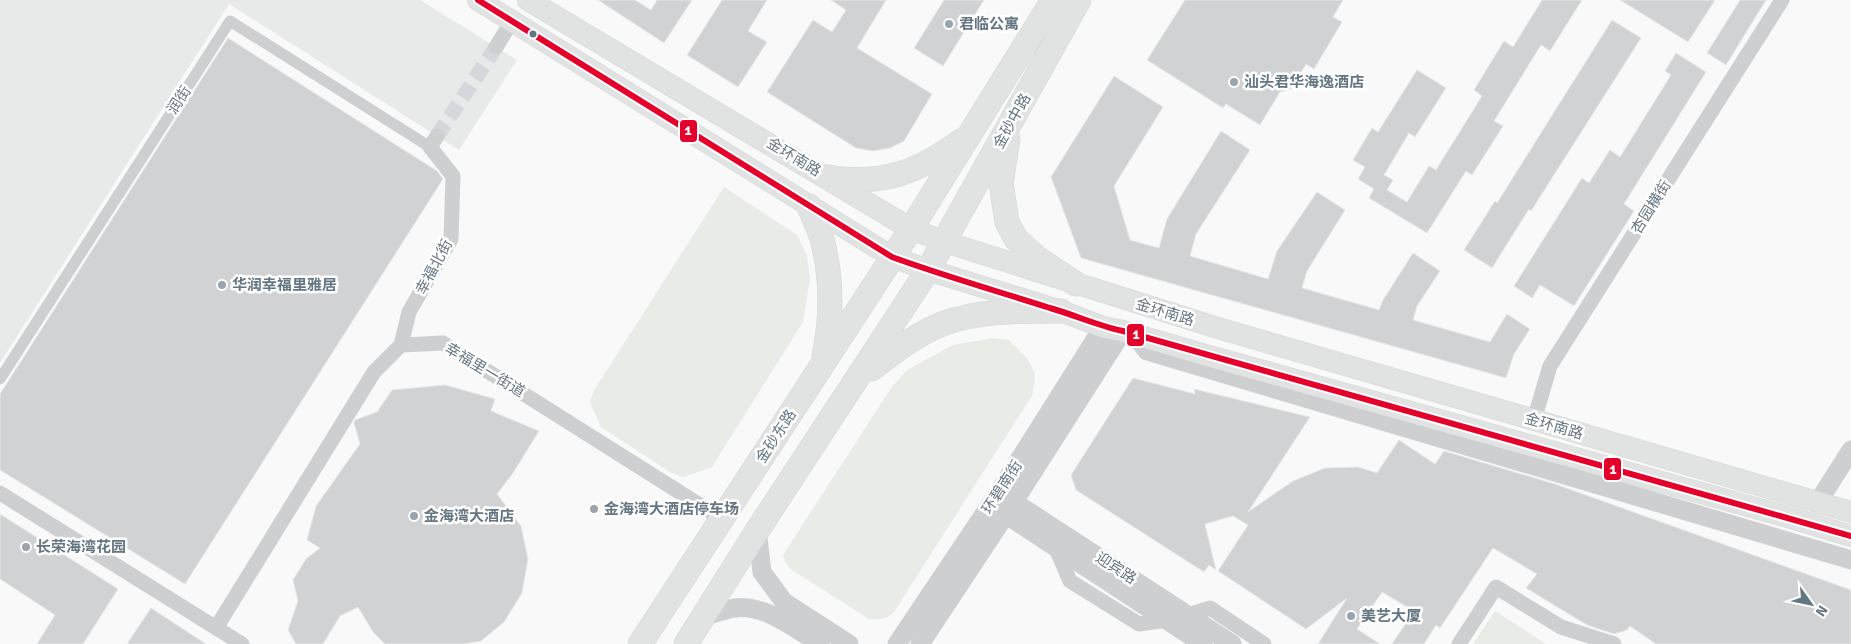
<svg xmlns="http://www.w3.org/2000/svg" width="1851" height="644" font-family="Signika,'Noto Sans SC',sans-serif">
<style>
.built{fill:#e8e9e9}
.green{fill:#e8ebe6}
.building{fill:#d0d2d3;stroke:#e8e8e8}
.lines{fill:none;stroke-linecap:round;stroke-linejoin:round}
.minor-tunnel{stroke:#d4d8dc;stroke-width:15;stroke-dasharray:15 8;stroke-linecap:butt}
.secondary-casing{stroke:#d5d6d7;stroke-width:22}
.primary-casing{stroke:#d5d6d7;stroke-width:25}
.pedestrian{stroke:#cecfd0;stroke-width:11}
.minor{stroke:#cecfd0;stroke-width:15}
.tertiary{stroke:#cecfd0;stroke-width:19}
.secondary{stroke:#e1e2e2;stroke-width:21}
.primary{stroke:#e1e2e2;stroke-width:24}
.bus-1-casing{stroke:#fff;stroke-width:10}
.bus-1{stroke:#e4002b;stroke-width:6}
.poi-dot{fill:#99a4ac;stroke:#fff;stroke-width:2}
.bus-dot{fill:#657683;stroke:#fff;stroke-width:2}
.labels{text-anchor:middle;stroke-width:5;stroke-linejoin:round;paint-order:stroke}
.poi-label{font-size:15px;font-weight:bold;fill:#657683;stroke:#fff;text-anchor:start}
.street-label{font-size:15px;fill:#657683;stroke:#fff}
.line-badge{stroke:#fff;stroke-width:2}
.badge-label{font-size:14px;text-anchor:middle;font-weight:bold;fill:#fff}
</style>
<rect width="100%" height="100%" fill="#f9f9f9"/>
<path class="built" d="M 0,0 L 420,0 L 517,60 L 459,150 L 229,4 L 0,363 Z"/>
<path class="green" d="M 724,187 L 797,235 L 807,256 L 810,279 L 803,322 L 712,467 L 683,477 L 670,472 L 601,427 L 590,402 L 593,392 Z
M 994,338 L 1009,340 L 1027,358 L 1035,374 L 1033,394 L 894,612 C 886,619 880,620 869,619 L 792,570 L 786,564 L 783,555 L 891,388 L 907,370 L 953,345 Z
M 1495,611 L 1546,644 L 1473,644 Z"/>
<path class="building" d="M 598,0 L 635,0 L 651,10 L 657,0 L 692,0 L 664,43 Z
M 722,0 L 767,0 L 748,31 L 767,42 L 738,87 L 687,55 Z
M 831,0 L 886,0 L 857,48 L 932,94 L 904,141 L 890,148 L 872,151 L 856,148 L 767,92 L 813,20 L 832,32 L 846,10 Z
M 944,0 L 984,0 L 943,66 L 914,48 Z
M 1185,0 L 1343,0 L 1333,17 L 1342,22 L 1314,69 L 1306,64 L 1291,89 L 1280,92 L 1260,125 L 1226,104 L 1223,108 L 1147,60 Z
M 1542,0 L 1582,0 L 1550,51 L 1541,45 L 1494,121 L 1503,126 L 1472,175 L 1466,171 L 1427,233 L 1369,198 L 1374,189 L 1358,179 L 1365,167 L 1353,160 L 1372,128 L 1378,132 L 1417,70 L 1446,88 L 1415,137 L 1409,133 L 1384,175 L 1393,180 L 1387,190 L 1407,202 L 1429,166 L 1436,170 L 1482,96 L 1474,90 L 1504,41 L 1513,47 Z
M 1620,0 L 1715,0 L 1688,42 Z
M 1740,0 L 1766,0 L 1726,65 L 1707,53 Z
M 1612,20 L 1641,38 L 1531,211 L 1529,209 L 1492,268 L 1464,250 L 1495,201 L 1497,203 Z
M 228,38 L 437,171 L 443,179 L 185,584 L 0,470 L 0,394 Z
M 1676,53 L 1706,72 L 1624,204 L 1634,211 L 1574,306 L 1540,285 L 1532,298 L 1514,286 L 1582,178 L 1589,183 L 1610,150 L 1620,157 L 1671,75 L 1665,71 Z
M 1114,76 L 1163,107 L 1114,186 L 1130,240 L 1159,248 L 1167,219 L 1221,131 L 1250,150 L 1196,234 L 1190,256 L 1268,279 L 1277,251 L 1317,192 L 1345,210 L 1307,271 L 1302,288 L 1379,310 L 1383,300 L 1413,253 L 1440,271 L 1417,306 L 1413,320 L 1490,342 L 1507,314 L 1530,329 L 1514,354 L 1506,378 L 1081,258 L 1051,177 Z
M 1133,378 L 1195,394 L 1194,389 L 1310,417 L 1248,512 L 1293,481 L 1325,468 L 1358,467 L 1377,473 L 1399,440 L 1435,464 L 1444,451 L 1555,484 L 1851,590 L 1851,644 L 1656,644 L 1630,626 L 1627,630 L 1614,634 L 1587,625 L 1526,588 L 1537,574 L 1493,548 L 1440,628 L 1436,625 L 1424,644 L 1392,644 L 1414,611 L 1382,592 L 1357,629 L 1380,644 L 1318,644 L 1347,598 L 1306,629 L 1218,571 L 1248,525 L 1233,516 L 1205,524 L 1216,570 L 1209,565 L 1204,572 L 1076,490 L 1071,475 Z
M 445,385 L 495,399 L 491,411 L 539,431 L 513,473 L 497,494 L 521,526 L 528,559 L 522,593 L 504,622 L 481,641 L 464,644 L 385,644 L 373,632 L 358,607 L 340,616 L 323,644 L 296,644 L 288,630 L 298,601 L 293,580 L 306,559 L 320,548 L 307,540 L 316,506 L 360,444 L 354,423 L 355,420 L 377,412 L 392,390 Z
M 0,514 L 118,589 L 83,644 L 37,644 L 55,615 L 0,579 Z
M 151,608 L 206,644 L 127,644 Z"/>
<g class="lines">
<path class="minor-tunnel" d="M 437,136 L 496,47"/>
<defs>
<path id="secondary" d="M 478,0 L 892,257 L 928,270 L 1061,311 L 1103,327 L 1123,331 L 1209,356 L 1784,516 L 1851,536
M 528,0 L 911,229 L 945,242 L 1218,328 L 1851,512"/>
<path id="primary" d="M 1008,139 L 1001,183 L 1007,222 L 1016,239 L 1037,258 L 1076,284
M 827,177 C 881,186 917,173 961,141
M 809,206 C 813,217 819,228 822,239 C 832,277 832,318 824,356
M 871,369 C 892,354 918,333 942,324 C 979,310 1022,311 1061,311
M 640,644 L 911,229 L 1053,0
M 686,644 L 757,531 L 928,270 L 1079,0"/>
</defs>
<use href="#secondary" class="secondary-casing"/>
<use href="#primary" class="primary-casing"/>
<path class="pedestrian" d="M 0,379 L 230,21 L 430,147"/>
<path class="minor" d="M 496,47 L 512,21
M 401,345 L 409,312 L 451,239 L 453,176 L 430,147 L 437,136
M 1534,420 L 1550,366 L 1782,0
M 0,493 L 242,644
M 1055,546 L 1070,581 L 1139,624 L 1167,620
M 1188,615 L 1210,608 L 1264,644
M 216,628 L 374,372 L 401,345 L 443,343 L 722,519
M 1459,644 L 1496,587 L 1561,627 L 1614,644"/>
<path class="tertiary" d="M 1134,334 L 1147,351 L 1851,560
M 1003,495 L 1232,644
M 1818,502 L 1851,450
M 996,508 L 1203,644
M 757,531 L 762,572 L 784,602 L 849,644
M 704,616 C 714,614 724,610 734,608 C 765,604 796,629 820,644
M 897,644 L 999,492 L 1103,327
M 920,644 L 1006,514 L 1123,331"/>
<use href="#secondary" class="secondary"/>
<use href="#primary" class="primary"/>
<defs>
<path id="bus-1" d="M 478,0 L 892,257 C 944,276 997,291 1050,308 C 1075,315 1098,326 1123,331 L 1851,536"/>
</defs>
<use href="#bus-1" class="bus-1-casing"/>
<use href="#bus-1" class="bus-1"/>
</g>
<g class="poi-dot">
<circle cx="949" cy="24" r="5"/>
<circle cx="1234" cy="82" r="5"/>
<circle cx="222" cy="285" r="5"/>
<circle cx="594" cy="509" r="5"/>
<circle cx="414" cy="516" r="5"/>
<circle cx="26" cy="547" r="5"/>
<circle cx="1351" cy="616" r="5"/>
</g>
<circle class="bus-dot" cx="533" cy="34" r="4.5"/>
<g class="labels">
<g class="poi-label">
<text x="959" y="29">君临公寓</text>
<text x="1244" y="87">汕头君华海逸酒店</text>
<text x="232" y="290">华润幸福里雅居</text>
<text x="604" y="514">金海湾大酒店停车场</text>
<text x="424" y="521">金海湾大酒店</text>
<text x="36" y="552">长荣海湾花园</text>
<text x="1361" y="621">美艺大厦</text>
</g>
<g class="street-label">
<text transform="translate(179 100) rotate(-57)" y="5">润街</text>
<text transform="translate(1012 121) rotate(-61)" y="5">金砂中路</text>
<text transform="translate(794 157) rotate(31)" y="5">金环南路</text>
<text transform="translate(1651 207) rotate(-58)" y="5">杏园横街</text>
<text transform="translate(434 267) rotate(-62)" y="5">幸福北街</text>
<text transform="translate(1165 312) rotate(17)" y="5">金环南路</text>
<text transform="translate(485 370) rotate(31)" y="5">幸福里一街道</text>
<text transform="translate(1554 426) rotate(16)" y="5">金环南路</text>
<text transform="translate(776 436) rotate(-57)" y="5">金砂东路</text>
<text transform="translate(1002 487) rotate(-57)" y="5">环碧南街</text>
<text transform="translate(1116 568) rotate(33)" y="5">迎宾路</text>
</g>
</g>
<g class="line-badge">
<rect x="679" y="119" width="19" height="24" rx="5" fill="#e4002b"/>
<rect x="1126" y="323" width="19" height="24" rx="5" fill="#e4002b"/>
<rect x="1603" y="457" width="19" height="24" rx="5" fill="#e4002b"/>
</g>
<g class="badge-label">
<text x="688" y="135">1</text>
<text x="1136" y="339">1</text>
<text x="1613" y="474">1</text>
</g>
<g transform="translate(1811 604) rotate(123)" stroke="#ffffff" stroke-width="4" paint-order="stroke">
<path d="M0-4L9 19L0 12L-9 19Z" fill="#657683"/>
<text y="-8" font-size="14" font-weight="bold" text-anchor="middle" fill="#657683">N</text>
</g>
</svg>
